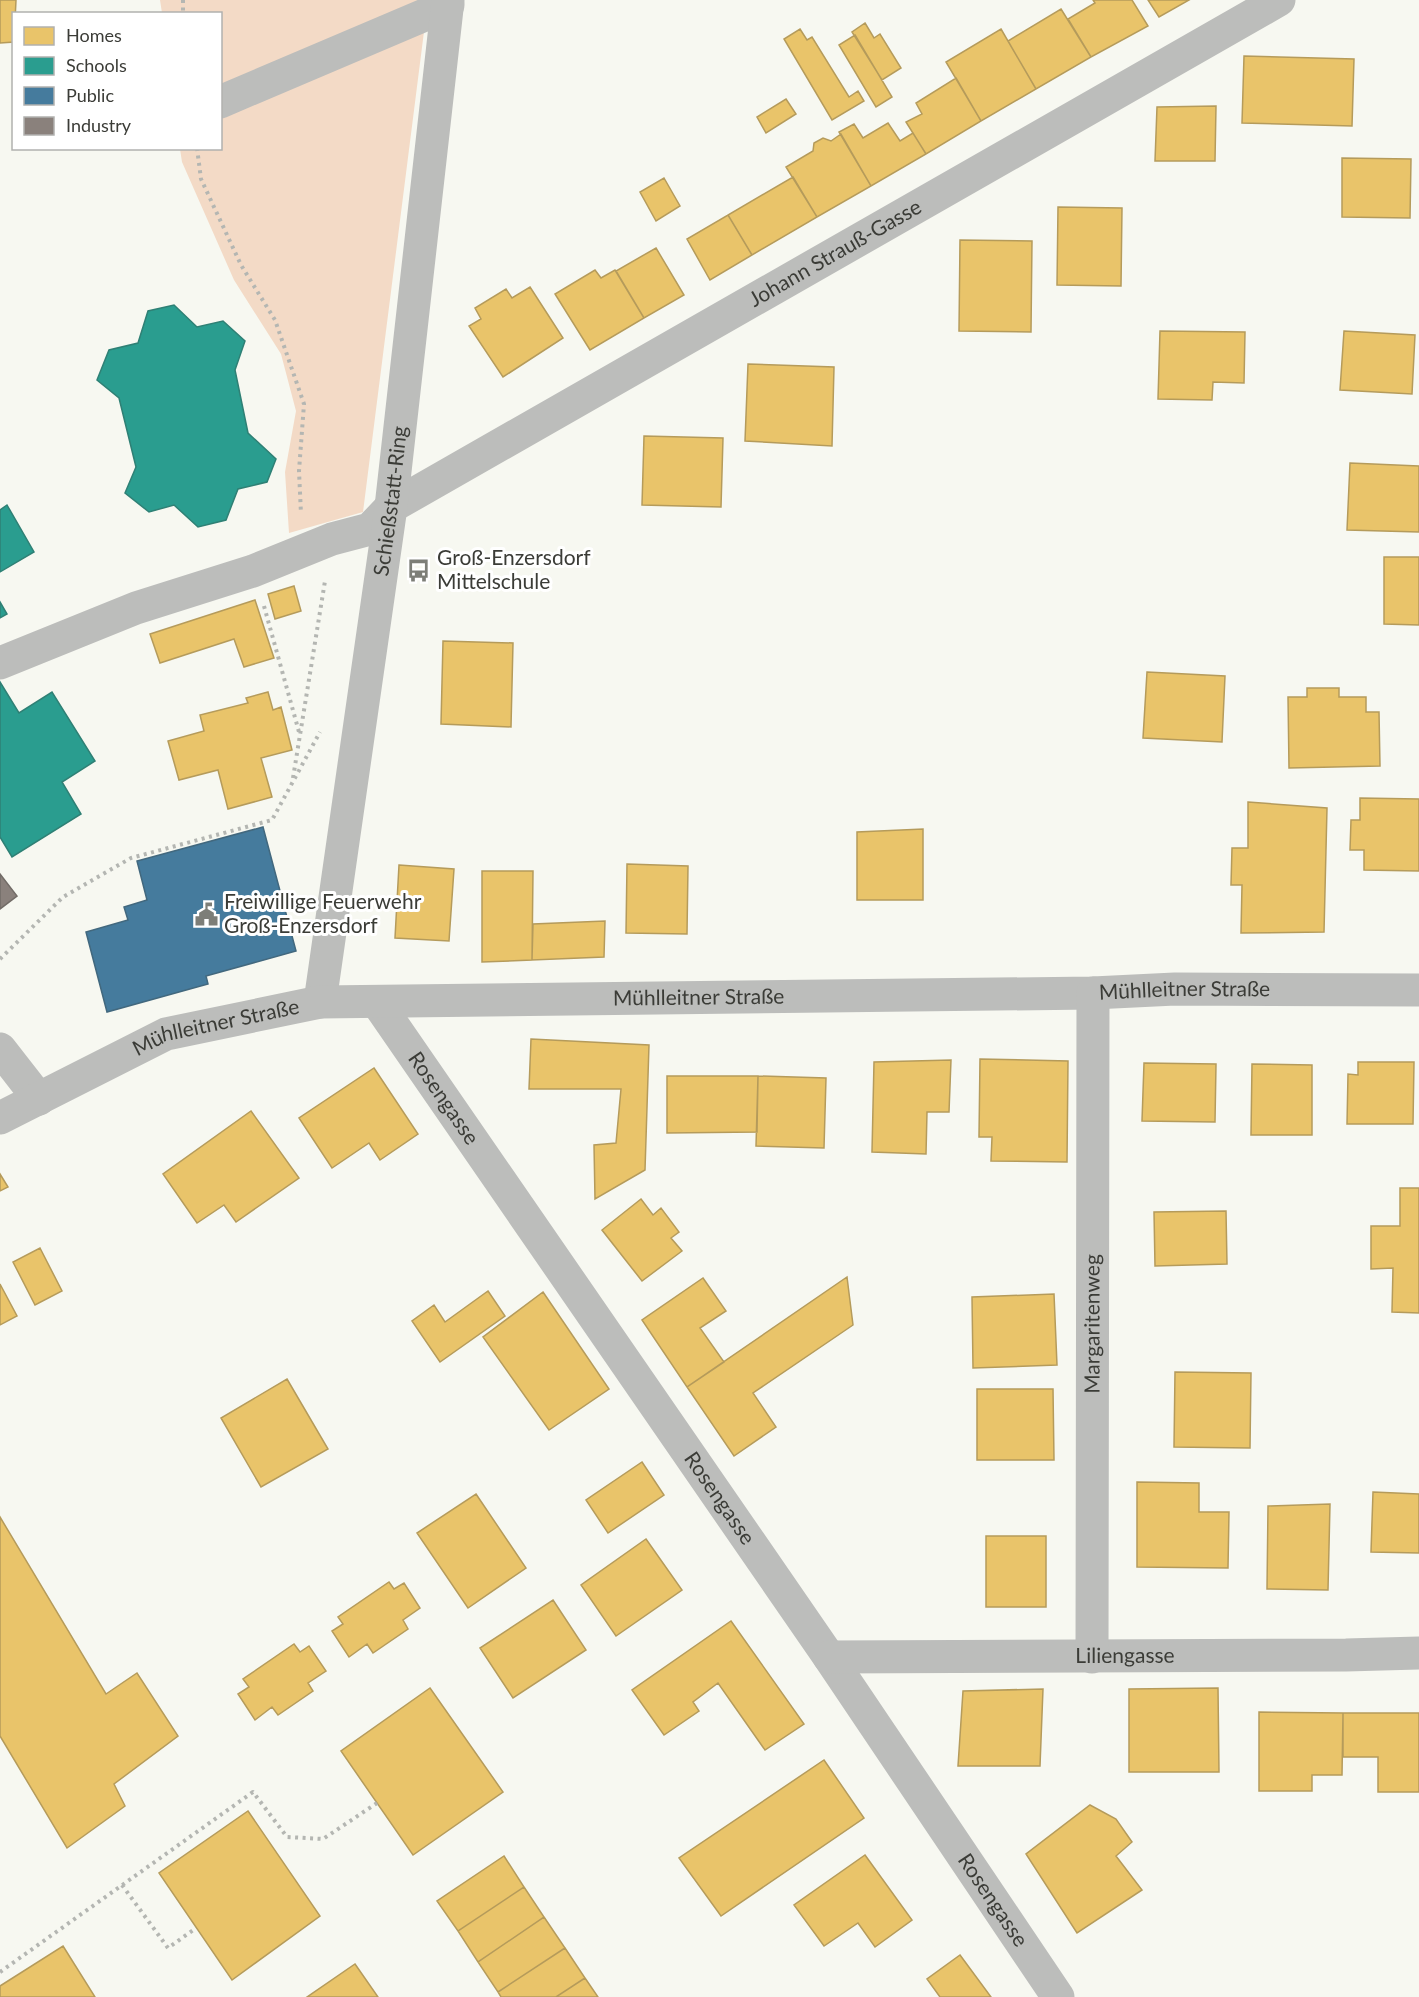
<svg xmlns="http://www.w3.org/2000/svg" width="1419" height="1997" font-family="Lato,sans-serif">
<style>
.green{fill:#f3dac6}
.homes{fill:#e9c46a;stroke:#b59b5b;stroke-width:1.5}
.schools{fill:#2a9d8f;stroke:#2f8075;stroke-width:1.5}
.public{fill:#457b9d;stroke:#42687e;stroke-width:1.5}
.industry{fill:#8a817c;stroke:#726c67;stroke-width:1.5}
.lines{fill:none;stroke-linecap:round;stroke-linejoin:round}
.path{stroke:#b4b6b2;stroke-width:4;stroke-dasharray:3 4.5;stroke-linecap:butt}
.minor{stroke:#bcbdbb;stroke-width:33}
.labels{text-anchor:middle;stroke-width:6;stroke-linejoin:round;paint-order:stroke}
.street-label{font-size:21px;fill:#3b3c37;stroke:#fff}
.poi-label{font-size:21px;fill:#3b3c37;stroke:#fff;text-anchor:start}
</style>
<rect width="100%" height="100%" fill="#f7f8f1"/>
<path class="green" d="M 160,0 L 428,0 L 363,512 L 289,533 L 285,472 L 296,411 L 281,354 L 234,280 L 182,162 L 180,149 L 220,148 L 220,14 L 162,13 Z"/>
<path class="homes" d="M 0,0 L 16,0 L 14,42 L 0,43 Z
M 1093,0 L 1132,0 L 1148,26 L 1091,57 L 1068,19 L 1095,3 Z
M 1148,0 L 1189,0 L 1159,17 Z
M 1061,9 L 1091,57 L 1036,89 L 1008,41 Z
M 865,23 L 874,38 L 880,34 L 901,68 L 882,80 L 852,32 Z
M 800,29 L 807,40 L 812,37 L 849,97 L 858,91 L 864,101 L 832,120 L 784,39 Z
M 1001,29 L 1036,89 L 981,121 L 946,62 Z
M 855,35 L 892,97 L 876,107 L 839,45 Z
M 1244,56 L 1354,59 L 1352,126 L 1242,123 Z
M 956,78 L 981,121 L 926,154 L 906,122 L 922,114 L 916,103 Z
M 786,99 L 796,114 L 766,133 L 757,117 Z
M 1216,106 L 1215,161 L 1155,161 L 1157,107 Z
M 888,123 L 900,141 L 913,133 L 926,154 L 871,186 L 839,132 L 854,124 L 863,138 Z
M 841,134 L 871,186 L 817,217 L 786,167 L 813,151 L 814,143 L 823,138 L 831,141 Z
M 1342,158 L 1411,159 L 1410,218 L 1342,217 Z
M 793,177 L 817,217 L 752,255 L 728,215 Z
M 664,178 L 680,206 L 656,221 L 640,192 Z
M 1058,207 L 1122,208 L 1121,286 L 1057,285 Z
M 728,215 L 752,255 L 710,280 L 687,239 Z
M 960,240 L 1032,241 L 1031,332 L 959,331 Z
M 656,248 L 684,295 L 644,318 L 616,271 Z
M 595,270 L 601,278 L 615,270 L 644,318 L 590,350 L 555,294 Z
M 530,287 L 563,338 L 503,377 L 469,326 L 481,319 L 475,308 L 506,289 L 512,298 Z
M 1160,331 L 1245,332 L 1244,383 L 1213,382 L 1212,400 L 1158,399 Z
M 1344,331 L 1415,335 L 1412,394 L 1340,390 Z
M 748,364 L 834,367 L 832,446 L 745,441 Z
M 644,436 L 723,438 L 721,507 L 642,505 Z
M 1350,463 L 1419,466 L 1419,532 L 1347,530 Z
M 1384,557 L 1419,557 L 1419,625 L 1384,624 Z
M 294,586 L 301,611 L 275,619 L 268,594 Z
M 255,600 L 274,658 L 244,667 L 234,639 L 160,663 L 150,634 Z
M 443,641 L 513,643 L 511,727 L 441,724 Z
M 1147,672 L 1225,676 L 1222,742 L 1143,738 Z
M 1307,688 L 1339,688 L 1339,697 L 1366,697 L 1366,712 L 1379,712 L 1380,766 L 1289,768 L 1288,697 L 1307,697 Z
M 268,692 L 273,710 L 281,707 L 292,750 L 261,758 L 272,797 L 228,809 L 218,770 L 179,780 L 168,741 L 204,731 L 200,715 L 248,703 L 246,698 Z
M 1360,798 L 1419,799 L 1419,871 L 1364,870 L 1364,850 L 1350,850 L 1351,820 L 1360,820 Z
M 1248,802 L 1327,808 L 1324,932 L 1241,933 L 1242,885 L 1231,885 L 1232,848 L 1248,848 Z
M 923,829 L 923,900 L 857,900 L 857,832 Z
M 627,864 L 688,866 L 687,934 L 626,933 Z
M 399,865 L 454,869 L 449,941 L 395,938 Z
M 482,871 L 533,871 L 532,960 L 482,962 Z
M 605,921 L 604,957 L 532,960 L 533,924 Z
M 531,1039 L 649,1045 L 645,1170 L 595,1199 L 594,1145 L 616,1143 L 621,1089 L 529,1089 Z
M 980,1059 L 1068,1061 L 1067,1162 L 991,1161 L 992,1137 L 979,1137 Z
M 951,1060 L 949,1112 L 927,1112 L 926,1154 L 872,1152 L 874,1062 Z
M 1358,1062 L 1414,1062 L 1413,1124 L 1347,1124 L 1348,1074 L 1358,1075 Z
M 1144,1063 L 1216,1064 L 1215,1122 L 1142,1121 Z
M 1252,1064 L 1312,1065 L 1312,1135 L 1251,1135 Z
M 374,1068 L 418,1134 L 380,1160 L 369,1143 L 332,1168 L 299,1118 Z
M 667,1076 L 758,1076 L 757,1132 L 667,1133 Z
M 758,1076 L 826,1078 L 824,1148 L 756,1146 Z
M 251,1111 L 299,1178 L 236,1222 L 224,1205 L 197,1223 L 163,1174 Z
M 0,1174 L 8,1187 L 0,1191 Z
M 1400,1188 L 1419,1188 L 1419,1313 L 1392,1312 L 1393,1268 L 1371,1269 L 1371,1226 L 1400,1226 Z
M 641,1199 L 653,1215 L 661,1208 L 679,1232 L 671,1238 L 682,1251 L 642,1281 L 602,1230 Z
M 1226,1211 L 1227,1264 L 1155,1266 L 1154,1212 Z
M 40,1248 L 62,1291 L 35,1305 L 13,1262 Z
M 847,1277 L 853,1325 L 753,1393 L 776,1427 L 734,1456 L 687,1387 Z
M 703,1278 L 726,1311 L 700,1328 L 724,1362 L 687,1387 L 642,1320 Z
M 0,1284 L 17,1316 L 0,1325 Z
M 488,1291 L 505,1316 L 440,1362 L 412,1321 L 434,1305 L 445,1322 Z
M 543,1292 L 609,1389 L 549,1430 L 483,1337 Z
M 1054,1294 L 1057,1365 L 973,1368 L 972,1297 Z
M 1175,1372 L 1251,1373 L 1250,1448 L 1174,1447 Z
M 287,1379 L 328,1449 L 261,1487 L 221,1418 Z
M 977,1389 L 1053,1389 L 1054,1460 L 977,1460 Z
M 642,1462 L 664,1495 L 608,1533 L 586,1500 Z
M 1137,1482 L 1199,1483 L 1199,1512 L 1229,1512 L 1228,1568 L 1137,1567 Z
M 1373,1492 L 1419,1494 L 1419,1553 L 1371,1552 Z
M 476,1494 L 526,1568 L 468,1608 L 417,1533 Z
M 1330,1504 L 1328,1590 L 1267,1589 L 1268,1506 Z
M 0,1517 L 106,1694 L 137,1673 L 178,1736 L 114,1784 L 125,1806 L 67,1848 L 0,1736 Z
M 986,1536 L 1046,1536 L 1046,1607 L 986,1607 Z
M 646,1539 L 682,1590 L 616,1636 L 581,1585 Z
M 389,1582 L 394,1589 L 404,1583 L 420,1608 L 403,1620 L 408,1629 L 373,1653 L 367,1644 L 349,1657 L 332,1631 L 343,1624 L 338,1617 Z
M 553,1600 L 586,1650 L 513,1698 L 480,1648 Z
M 731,1621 L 804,1724 L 765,1750 L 718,1683 L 693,1702 L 699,1711 L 664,1735 L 632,1690 Z
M 294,1644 L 300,1652 L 309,1646 L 326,1671 L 308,1683 L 313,1691 L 278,1715 L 272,1707 L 255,1720 L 238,1694 L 249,1687 L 243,1679 Z
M 430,1688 L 503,1792 L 413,1855 L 341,1751 Z
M 1218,1688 L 1219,1772 L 1129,1772 L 1129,1689 Z
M 1043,1689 L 1040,1766 L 958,1766 L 963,1691 Z
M 1259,1712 L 1343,1713 L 1342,1775 L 1312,1775 L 1312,1791 L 1259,1791 Z
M 1343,1713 L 1419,1713 L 1419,1792 L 1378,1792 L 1378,1757 L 1343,1757 Z
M 824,1760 L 864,1818 L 721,1916 L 679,1858 Z
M 1090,1805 L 1116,1819 L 1132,1842 L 1116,1856 L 1142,1890 L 1077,1933 L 1026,1854 Z
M 248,1811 L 320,1916 L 232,1980 L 159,1873 Z
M 865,1855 L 912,1920 L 875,1947 L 858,1923 L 824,1946 L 794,1905 Z
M 504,1856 L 524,1887 L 458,1931 L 437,1901 Z
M 524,1887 L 544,1917 L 478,1962 L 458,1931 Z
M 544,1917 L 565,1948 L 498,1992 L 478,1962 Z
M 63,1946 L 95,1997 L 0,1997 L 0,1986 Z
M 565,1948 L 585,1978 L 556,1997 L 501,1997 L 498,1992 Z
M 960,1955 L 991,1997 L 940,1997 L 927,1979 Z
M 355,1964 L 378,1997 L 307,1997 Z
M 585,1978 L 598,1997 L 556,1997 Z"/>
<path class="schools" d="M 174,305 L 197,327 L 223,321 L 245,341 L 235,370 L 248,433 L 276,459 L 267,482 L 238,489 L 226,520 L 198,527 L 174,505 L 149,512 L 125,493 L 136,467 L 119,398 L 97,380 L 109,350 L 138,343 L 148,311 Z
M 7,505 L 34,552 L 0,572 L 0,510 Z
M 0,602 L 7,614 L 0,618 Z
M 0,682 L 19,713 L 52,692 L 95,761 L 62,782 L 81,814 L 12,857 L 0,837 Z"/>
<path class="public" d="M 263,827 L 296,951 L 206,976 L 208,984 L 107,1012 L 86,932 L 128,920 L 124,907 L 147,900 L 137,861 Z"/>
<path class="industry" d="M 0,874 L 17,896 L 0,909 Z"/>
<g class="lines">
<path class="path" d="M 183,0 L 183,14
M 197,148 L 201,179 L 241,265 L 275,320 L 304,404 L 299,471 L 301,514
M 264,606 L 299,732
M 293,778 L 325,581
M 0,959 L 63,897 L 131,858 L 272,820 L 320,732
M 122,1885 L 168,1948 L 196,1928
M 0,1972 L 253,1792 L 287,1837 L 323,1839 L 377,1803"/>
<g class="minor">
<path d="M 220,102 L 448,5"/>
<path id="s1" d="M 0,663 L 136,608 L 253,571 L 332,539 L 370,529 L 391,507 L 1279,0"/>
<path id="s2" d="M 320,1002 L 391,507 L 448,0"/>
<path id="s3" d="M 377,1002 L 829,1657 L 1058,1997"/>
<path d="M 0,1049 L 39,1099"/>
<path id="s4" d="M 0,1118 L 166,1034 L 320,1002 L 1093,993 L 1175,989 L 1419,990"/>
<path id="s5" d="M 829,1657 L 1346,1655 L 1419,1653"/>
<path id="s6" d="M 1092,1657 L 1093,993"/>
</g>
</g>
<defs>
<symbol id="bus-bare" viewBox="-9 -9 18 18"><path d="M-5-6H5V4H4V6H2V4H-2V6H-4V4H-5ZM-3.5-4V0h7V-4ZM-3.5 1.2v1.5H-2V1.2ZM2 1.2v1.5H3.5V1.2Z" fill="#7d7e78" stroke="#fff" stroke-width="2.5" paint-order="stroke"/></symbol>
<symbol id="civic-bare" viewBox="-9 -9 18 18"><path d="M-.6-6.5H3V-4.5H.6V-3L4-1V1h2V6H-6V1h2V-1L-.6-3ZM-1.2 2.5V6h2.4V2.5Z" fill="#7d7e78" stroke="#fff" stroke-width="2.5" paint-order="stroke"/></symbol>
</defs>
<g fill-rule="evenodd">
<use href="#bus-bare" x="402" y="554" width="33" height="33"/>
<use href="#civic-bare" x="190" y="898" width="33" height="33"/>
</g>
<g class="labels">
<g class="street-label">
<text dy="7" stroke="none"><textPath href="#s1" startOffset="936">Johann Strauß-Gasse</textPath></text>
<text dy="7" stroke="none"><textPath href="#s2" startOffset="506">Schießstatt-Ring</textPath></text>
<text dy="7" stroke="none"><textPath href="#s4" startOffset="1208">Mühlleitner Straße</textPath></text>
<text dy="7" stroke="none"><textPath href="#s4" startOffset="722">Mühlleitner Straße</textPath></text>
<text dy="7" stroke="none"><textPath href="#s4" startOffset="236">Mühlleitner Straße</textPath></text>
<text dy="7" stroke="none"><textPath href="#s3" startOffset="117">Rosengasse</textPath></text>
<text dy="7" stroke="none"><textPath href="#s6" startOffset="333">Margaritenweg</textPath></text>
<text dy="7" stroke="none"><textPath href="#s3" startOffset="603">Rosengasse</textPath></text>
<text dy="7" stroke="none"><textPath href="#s5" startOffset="296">Liliengasse</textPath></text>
<text dy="7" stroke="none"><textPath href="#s3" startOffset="1089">Rosengasse</textPath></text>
</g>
<g class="poi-label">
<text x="437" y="565">Groß-Enzersdorf<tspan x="437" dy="24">Mittelschule</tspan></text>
<text x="224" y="909">Freiwillige Feuerwehr<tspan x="224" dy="24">Groß-Enzersdorf</tspan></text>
</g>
</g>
<rect x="12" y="12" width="210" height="138" fill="#ffffff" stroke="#b1b1af" stroke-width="1.5"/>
<rect x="24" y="27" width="30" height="18" fill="#e9c46a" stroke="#b1b1af" stroke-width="1.5"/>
<text x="66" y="42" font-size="18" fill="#3b3c37">Homes</text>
<rect x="24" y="57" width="30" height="18" fill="#2a9d8f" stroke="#b1b1af" stroke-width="1.5"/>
<text x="66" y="72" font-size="18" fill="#3b3c37">Schools</text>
<rect x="24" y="87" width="30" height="18" fill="#457b9d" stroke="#b1b1af" stroke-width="1.5"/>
<text x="66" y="102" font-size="18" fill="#3b3c37">Public</text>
<rect x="24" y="117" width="30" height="18" fill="#8a817c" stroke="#b1b1af" stroke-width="1.5"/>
<text x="66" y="132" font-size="18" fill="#3b3c37">Industry</text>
</svg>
